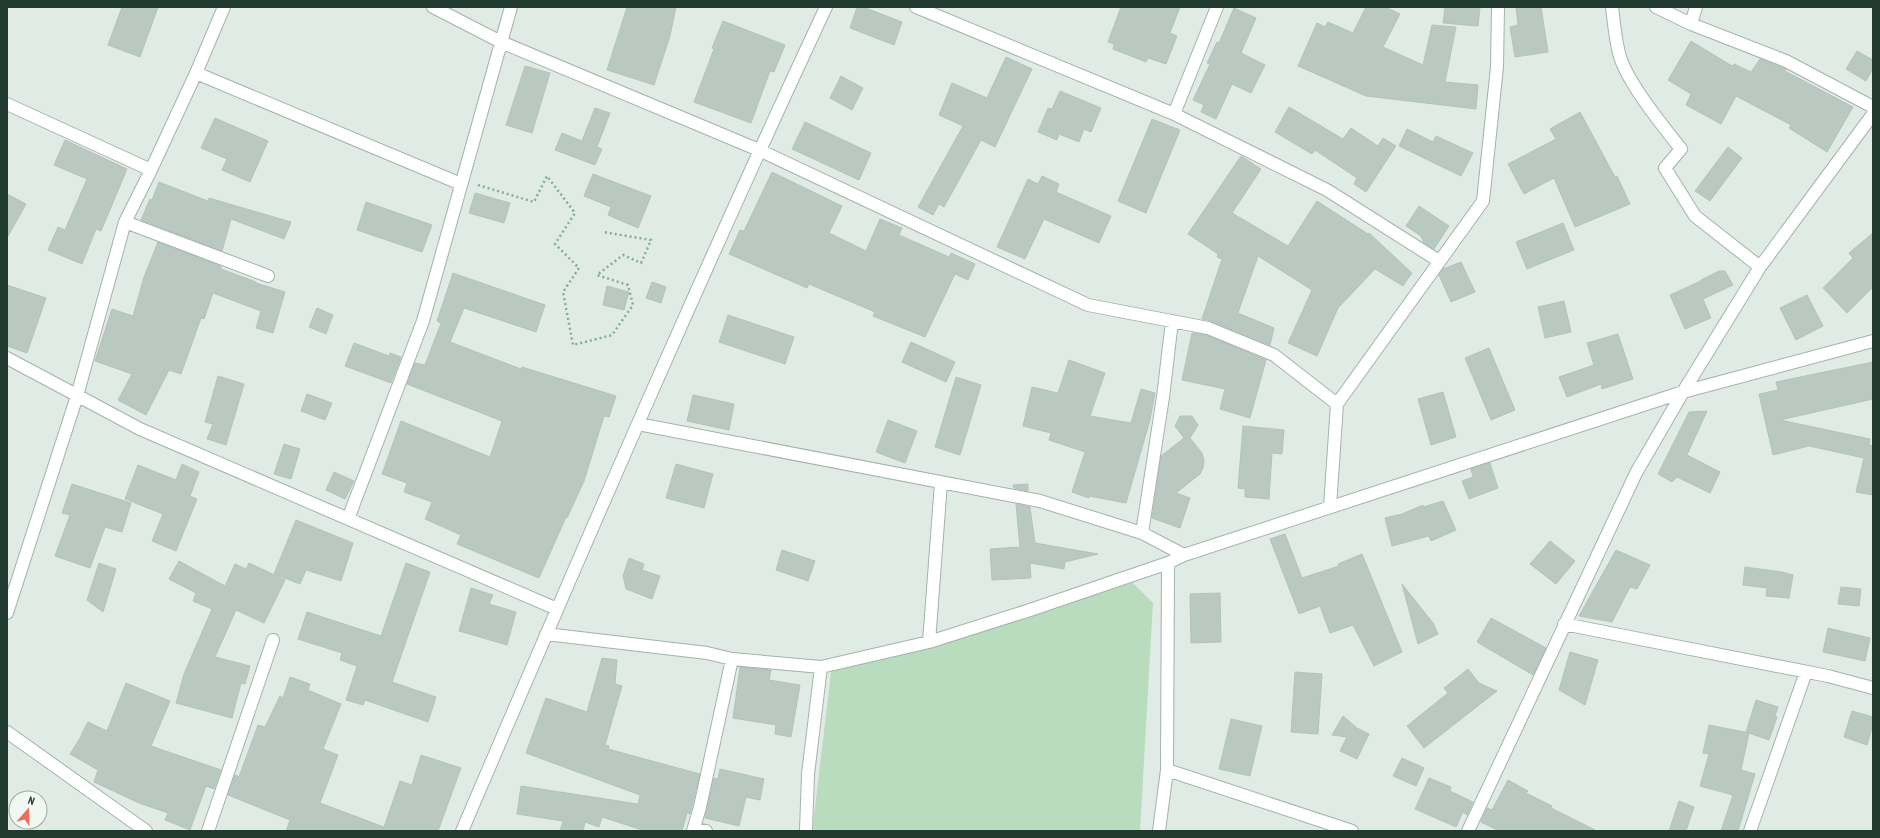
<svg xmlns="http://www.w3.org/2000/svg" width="1880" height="838" font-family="'PT Sans Narrow',sans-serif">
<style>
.green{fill:#b9dcbf}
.building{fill:#b9c8c1;stroke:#b3c4bb}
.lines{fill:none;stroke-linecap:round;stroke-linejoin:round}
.minor-casing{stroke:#a3b3ab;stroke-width:14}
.tertiary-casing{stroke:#a3b3ab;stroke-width:14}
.path{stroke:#81ae9b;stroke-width:2.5;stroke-dasharray:2 3;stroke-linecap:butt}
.minor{stroke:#fff;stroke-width:12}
.tertiary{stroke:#fff;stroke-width:12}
</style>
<rect width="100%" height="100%" fill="#e0ebe5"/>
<path class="green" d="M 1132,582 L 1153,603 L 1140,831 L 814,831 L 813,824 L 831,672 Z"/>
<path class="building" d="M 122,7 L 158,7 L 140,57 L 108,45 Z
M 627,7 L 676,7 L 670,36 L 654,85 L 607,70 Z
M 857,7 L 863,7 L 902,22 L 894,45 L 850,28 Z
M 1121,7 L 1180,7 L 1170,33 L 1177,36 L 1166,64 L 1148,58 L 1146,62 L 1113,49 L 1114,44 L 1108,42 Z
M 1366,7 L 1385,7 L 1400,14 L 1383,47 L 1423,65 L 1432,25 L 1456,27 L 1445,82 L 1478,85 L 1476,109 L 1366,96 L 1298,66 L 1317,23 L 1325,27 L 1328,22 L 1353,33 Z
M 1445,7 L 1480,7 L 1478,26 L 1443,23 Z
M 1516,7 L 1541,7 L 1548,52 L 1515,57 L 1510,27 L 1518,25 Z
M 1234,8 L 1256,18 L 1241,53 L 1265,65 L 1251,93 L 1232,84 L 1216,119 L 1201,112 L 1204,105 L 1193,100 L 1210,64 L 1207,63 L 1217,42 L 1219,43 Z
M 723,21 L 785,45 L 774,72 L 770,71 L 751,123 L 694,102 L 714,49 L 712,48 Z
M 1691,41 L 1732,66 L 1734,64 L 1751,72 L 1760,59 L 1783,68 L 1786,69 L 1785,71 L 1853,107 L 1827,152 L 1789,128 L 1791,125 L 1736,96 L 1721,124 L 1686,105 L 1691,94 L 1668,80 Z
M 1857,51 L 1873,60 L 1873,69 L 1866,81 L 1846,69 Z
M 1006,57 L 1032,69 L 995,147 L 981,140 L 944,207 L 939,204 L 933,215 L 918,207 L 963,126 L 939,115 L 952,83 L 987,98 Z
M 525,66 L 550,73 L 532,133 L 506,125 Z
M 841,76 L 863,88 L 852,110 L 830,98 Z
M 1060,91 L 1101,108 L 1091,132 L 1084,129 L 1079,142 L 1059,134 L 1057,140 L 1038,132 L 1048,108 L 1052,109 Z
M 1289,107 L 1343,139 L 1351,128 L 1378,146 L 1383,138 L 1396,146 L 1366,192 L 1354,184 L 1357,178 L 1315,150 L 1312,154 L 1275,132 Z
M 595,108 L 610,113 L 597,147 L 602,149 L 595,165 L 555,150 L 562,133 L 582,141 Z
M 1580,112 L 1615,177 L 1617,176 L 1630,204 L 1575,227 L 1554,178 L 1524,194 L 1508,164 L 1556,139 L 1550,129 Z
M 215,118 L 268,141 L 250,182 L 222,170 L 227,159 L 201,148 Z
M 1152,119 L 1180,130 L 1146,213 L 1118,201 Z
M 805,122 L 871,153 L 859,180 L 792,149 Z
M 1407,129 L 1433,142 L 1436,136 L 1473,153 L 1461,176 L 1399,146 Z
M 65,140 L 127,169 L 101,231 L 96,229 L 82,264 L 48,250 L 58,227 L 65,230 L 87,179 L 54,165 Z
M 1728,147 L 1742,158 L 1710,201 L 1695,191 Z
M 1241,156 L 1261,169 L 1232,213 L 1288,246 L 1317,201 L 1368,234 L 1369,233 L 1412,273 L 1403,286 L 1375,269 L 1338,308 L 1317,356 L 1288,343 L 1312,290 L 1258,256 L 1238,313 L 1274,328 L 1270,345 L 1211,321 L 1202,319 L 1222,259 L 1217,257 L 1218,254 L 1188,234 Z
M 772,172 L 842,206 L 829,233 L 866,251 L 880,219 L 902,228 L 899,235 L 949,257 L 951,253 L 975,264 L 968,280 L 955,274 L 925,337 L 873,316 L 875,312 L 809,284 L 807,288 L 729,254 L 740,230 L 744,231 Z
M 593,174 L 651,196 L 638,228 L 608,215 L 611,207 L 584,196 Z
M 1042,176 L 1059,184 L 1056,192 L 1111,216 L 1099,243 L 1044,219 L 1025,259 L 997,247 L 1028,179 L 1038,184 Z
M 159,182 L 208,201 L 209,198 L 291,222 L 284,239 L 231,219 L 222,251 L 141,220 L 150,199 L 152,200 Z
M 475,193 L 510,203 L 504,223 L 469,213 Z
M 7,194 L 26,204 L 7,238 Z
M 366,202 L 432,225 L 422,252 L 357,230 Z
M 1419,206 L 1449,226 L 1434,249 L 1424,243 L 1421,236 L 1406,226 Z
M 1563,223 L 1574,250 L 1527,269 L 1516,242 Z
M 1873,233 L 1873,287 L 1847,313 L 1823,288 L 1853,258 L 1849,253 Z
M 158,242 L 221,266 L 221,269 L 256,282 L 256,283 L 285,292 L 273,333 L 256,328 L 261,311 L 213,293 L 204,319 L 201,318 L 181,374 L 169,370 L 146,415 L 118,400 L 132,374 L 95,361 L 112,309 L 133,316 L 144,277 Z
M 1461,262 L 1475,292 L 1451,302 L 1439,275 L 1443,269 Z
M 1719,271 L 1725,271 L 1733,285 L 1703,299 L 1711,318 L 1685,329 L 1670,295 L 1701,281 L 1701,280 Z
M 453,273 L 545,305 L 536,332 L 464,308 L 450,342 L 521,369 L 522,367 L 616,396 L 609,417 L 604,416 L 584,481 L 567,518 L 566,517 L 539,578 L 457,544 L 461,535 L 425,519 L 432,502 L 404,492 L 407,483 L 382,474 L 401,421 L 490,457 L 502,421 L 407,384 L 415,363 L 425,365 L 441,323 L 437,321 Z
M 652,282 L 666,287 L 661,303 L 646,298 Z
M 7,285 L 46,298 L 27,353 L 7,346 Z
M 607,286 L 629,292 L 624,310 L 603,305 Z
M 1807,295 L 1823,326 L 1796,340 L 1780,308 Z
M 1564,301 L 1571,332 L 1545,338 L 1538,307 Z
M 317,308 L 333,315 L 326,334 L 309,327 Z
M 728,315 L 794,337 L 785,364 L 719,342 Z
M 1192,333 L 1206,335 L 1266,360 L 1250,418 L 1220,409 L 1225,389 L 1182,380 Z
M 1618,334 L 1633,379 L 1602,389 L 1601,384 L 1567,397 L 1559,377 L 1594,365 L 1587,343 Z
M 911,342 L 955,362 L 946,382 L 902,362 Z
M 354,343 L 389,356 L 390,353 L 401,357 L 391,383 L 345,366 Z
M 1489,348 L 1515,410 L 1491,420 L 1465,358 Z
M 1069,360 L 1105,373 L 1090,416 L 1131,423 L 1141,389 L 1155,393 L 1150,420 L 1126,503 L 1089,496 L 1089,498 L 1072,492 L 1085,452 L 1049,440 L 1051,433 L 1023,426 L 1032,387 L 1058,393 Z
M 1873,362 L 1873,399 L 1780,420 L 1870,439 L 1869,445 L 1873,446 L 1873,495 L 1856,492 L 1864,458 L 1809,446 L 1773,455 L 1759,394 L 1778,390 L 1776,382 Z
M 218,376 L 244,384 L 226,445 L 207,439 L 213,424 L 205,422 Z
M 956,377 L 981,385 L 960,455 L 935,447 Z
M 1443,392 L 1456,437 L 1431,445 L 1418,399 Z
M 307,394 L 332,403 L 325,420 L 301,411 Z
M 693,395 L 734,404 L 729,430 L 687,421 Z
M 1707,411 L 1687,455 L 1720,472 L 1710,493 L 1677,477 L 1672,482 L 1658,474 L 1689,412 Z
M 1180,416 L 1192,416 L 1198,425 L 1190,438 L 1202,453 L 1204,460 L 1203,468 L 1200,474 L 1176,493 L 1190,498 L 1180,528 L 1152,518 L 1161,456 L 1184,438 L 1175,426 Z
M 888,420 L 917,431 L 905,463 L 876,452 Z
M 1243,426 L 1284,430 L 1282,454 L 1272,453 L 1269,499 L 1245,497 L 1245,489 L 1238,488 Z
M 284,444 L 300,449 L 291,479 L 274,474 Z
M 1490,463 L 1498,488 L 1469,499 L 1462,481 L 1473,477 L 1471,469 Z
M 182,464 L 199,472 L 190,496 L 197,499 L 176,551 L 152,541 L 163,514 L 125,499 L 138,465 L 176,480 Z
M 676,464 L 713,474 L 704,508 L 666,498 Z
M 334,472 L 354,481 L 345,499 L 326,490 Z
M 72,484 L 131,503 L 122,532 L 105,527 L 90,568 L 55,556 L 70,515 L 62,513 Z
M 1028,484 L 1028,491 L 1014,488 L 1013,485 Z
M 1443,501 L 1456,530 L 1431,541 L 1429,536 L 1392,546 L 1385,518 L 1402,514 L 1423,505 L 1423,507 Z
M 1016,504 L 1030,507 L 1035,543 L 1098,554 L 1065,562 L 1064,569 L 1030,563 L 1031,578 L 992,580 L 990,549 L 1020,547 Z
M 296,520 L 353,543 L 341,581 L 306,570 L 300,584 L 274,574 Z
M 1285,534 L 1302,578 L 1339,566 L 1338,564 L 1362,554 L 1402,652 L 1374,666 L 1353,625 L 1330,633 L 1320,606 L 1299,614 L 1270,539 Z
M 1550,541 L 1575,561 L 1556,584 L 1530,564 Z
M 782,550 L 815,561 L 808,581 L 776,570 Z
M 1616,550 L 1650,565 L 1637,589 L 1630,587 L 1612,622 L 1579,616 Z
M 629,558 L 644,564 L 642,570 L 660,576 L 652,599 L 626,589 L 623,576 Z
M 179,561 L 225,586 L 235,564 L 246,569 L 249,563 L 285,580 L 264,623 L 236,610 L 215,657 L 250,666 L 245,684 L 241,683 L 232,718 L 176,703 L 184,674 L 212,609 L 193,601 L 196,593 L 169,579 Z
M 99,563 L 116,569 L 103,612 L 87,600 Z
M 406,563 L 430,572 L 392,682 L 436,697 L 428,722 L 365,700 L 363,705 L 346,700 L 357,666 L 340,660 L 342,653 L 298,639 L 307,612 L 381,636 Z
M 1745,567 L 1782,572 L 1793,575 L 1789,598 L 1766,596 L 1767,588 L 1743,585 Z
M 1402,584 L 1433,623 L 1438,634 L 1418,644 Z
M 1841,587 L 1861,589 L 1859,606 L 1838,604 Z
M 471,588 L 493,595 L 489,604 L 516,612 L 507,645 L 459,631 Z
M 1220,593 L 1221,642 L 1191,643 L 1190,594 Z
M 1491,618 L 1546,648 L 1533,675 L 1477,642 Z
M 1828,628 L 1870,638 L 1865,661 L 1823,652 Z
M 1570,652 L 1598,660 L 1585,705 L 1559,690 Z
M 602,658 L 617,660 L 615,684 L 622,686 L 605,745 L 609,746 L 608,749 L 700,774 L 690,814 L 687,813 L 682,831 L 645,831 L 602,817 L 599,827 L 585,822 L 583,831 L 560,831 L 563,821 L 517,814 L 521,786 L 638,804 L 640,795 L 526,753 L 546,698 L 587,712 Z
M 740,667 L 771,670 L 769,680 L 800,685 L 791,737 L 775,734 L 776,725 L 733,718 Z
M 1468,669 L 1479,683 L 1497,691 L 1424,748 L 1407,726 L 1448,693 L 1444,688 Z
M 1295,672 L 1322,674 L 1318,734 L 1291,732 Z
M 290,677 L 310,684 L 308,690 L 341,704 L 323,749 L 338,755 L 320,803 L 384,827 L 400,781 L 412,785 L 421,755 L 461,768 L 438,831 L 286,831 L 290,820 L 228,795 L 235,775 L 239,777 L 258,725 L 265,727 L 280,696 L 283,698 Z
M 126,683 L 170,701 L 151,746 L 221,770 L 214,789 L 206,786 L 190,830 L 165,820 L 168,813 L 139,803 L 94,782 L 98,770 L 70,754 L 82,735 L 81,735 L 88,722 L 107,731 Z
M 1756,700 L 1778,707 L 1775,716 L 1777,717 L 1769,740 L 1746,732 Z
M 1852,711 L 1873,717 L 1873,724 L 1867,745 L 1844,737 Z
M 1343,716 L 1357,728 L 1369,734 L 1357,759 L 1340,751 L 1347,737 L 1332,735 Z
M 1231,719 L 1262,726 L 1250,776 L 1219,769 Z
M 1709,725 L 1749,733 L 1741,770 L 1755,774 L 1738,831 L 1721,831 L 1733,795 L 1700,786 L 1709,754 L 1703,753 Z
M 1402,758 L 1424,768 L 1416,786 L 1393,776 Z
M 720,769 L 764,779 L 760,800 L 746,797 L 739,826 L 705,818 L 714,778 L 718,779 Z
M 1429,778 L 1451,787 L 1450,791 L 1473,802 L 1467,815 L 1463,812 L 1456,827 L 1415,809 Z
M 1508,780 L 1528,791 L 1526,793 L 1552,806 L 1551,808 L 1597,831 L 1499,831 L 1481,822 L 1487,808 L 1492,810 Z
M 1679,801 L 1694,807 L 1686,831 L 1669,831 Z"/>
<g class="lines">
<defs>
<path id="minor" d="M 433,7 L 501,42 L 759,150 L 1088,305 L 1208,328 L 1274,355 L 1337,404
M 916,7 L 1174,114 L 1327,190 L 1439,261
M 1612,7 C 1614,22 1615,38 1619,53 C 1625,80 1663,126 1681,149 L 1665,168 L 1695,216 L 1760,267
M 1656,7 L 1691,24 L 1786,61 L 1873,107
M 1691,24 L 1696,7
M 196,73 L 461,184
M 7,104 L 151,170
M 1174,114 L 1217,7
M 125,222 L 268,276
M 7,358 L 140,429 L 557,609
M 638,424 L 1040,501 L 1142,533 L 1184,555
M 1330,507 L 1337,404 L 1483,201 L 1497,67 L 1498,7
M 348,519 L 423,321 L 511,7
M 1142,533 L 1163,397 L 1172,321
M 1168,563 L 1167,770 L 1352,831
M 7,613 L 77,396 L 125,222 L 151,170 L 196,73 L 224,7
M 1564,624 L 1828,676 L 1873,688
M 546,634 L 707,653 L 732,659 L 821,667 L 929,642 L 1030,610 L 1168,563 L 1184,555 L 1683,392 L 1873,341
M 929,642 L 941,483
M 694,829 L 706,831
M 208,831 L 273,640
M 462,831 C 580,555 699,279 826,7
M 693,831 L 700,807 L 732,659
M 806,831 L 808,774 L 821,667
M 1159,831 L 1167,770
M 1468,831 L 1636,473 L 1683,392 L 1760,267 L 1873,114
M 1750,831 L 1806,672"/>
<path id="tertiary" d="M 7,732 L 146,831"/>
</defs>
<use href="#minor" class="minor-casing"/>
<use href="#tertiary" class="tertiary-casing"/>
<path class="path" d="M 478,185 L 534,202 L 547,176 L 575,213 L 555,244 L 579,268 L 563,292 L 573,345 L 612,335 L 633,305 L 628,285 L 597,275 L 623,255 L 641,263 L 651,240 L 603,232"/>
<use href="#minor" class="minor"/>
<use href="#tertiary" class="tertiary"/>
</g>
<rect width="1880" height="838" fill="none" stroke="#213b31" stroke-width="16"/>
<g transform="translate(28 810) rotate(20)"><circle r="19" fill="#f1f7f3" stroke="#9eaca5"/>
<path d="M0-3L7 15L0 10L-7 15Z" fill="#ef6e5a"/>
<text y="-6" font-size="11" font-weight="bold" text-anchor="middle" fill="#213b31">N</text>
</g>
</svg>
